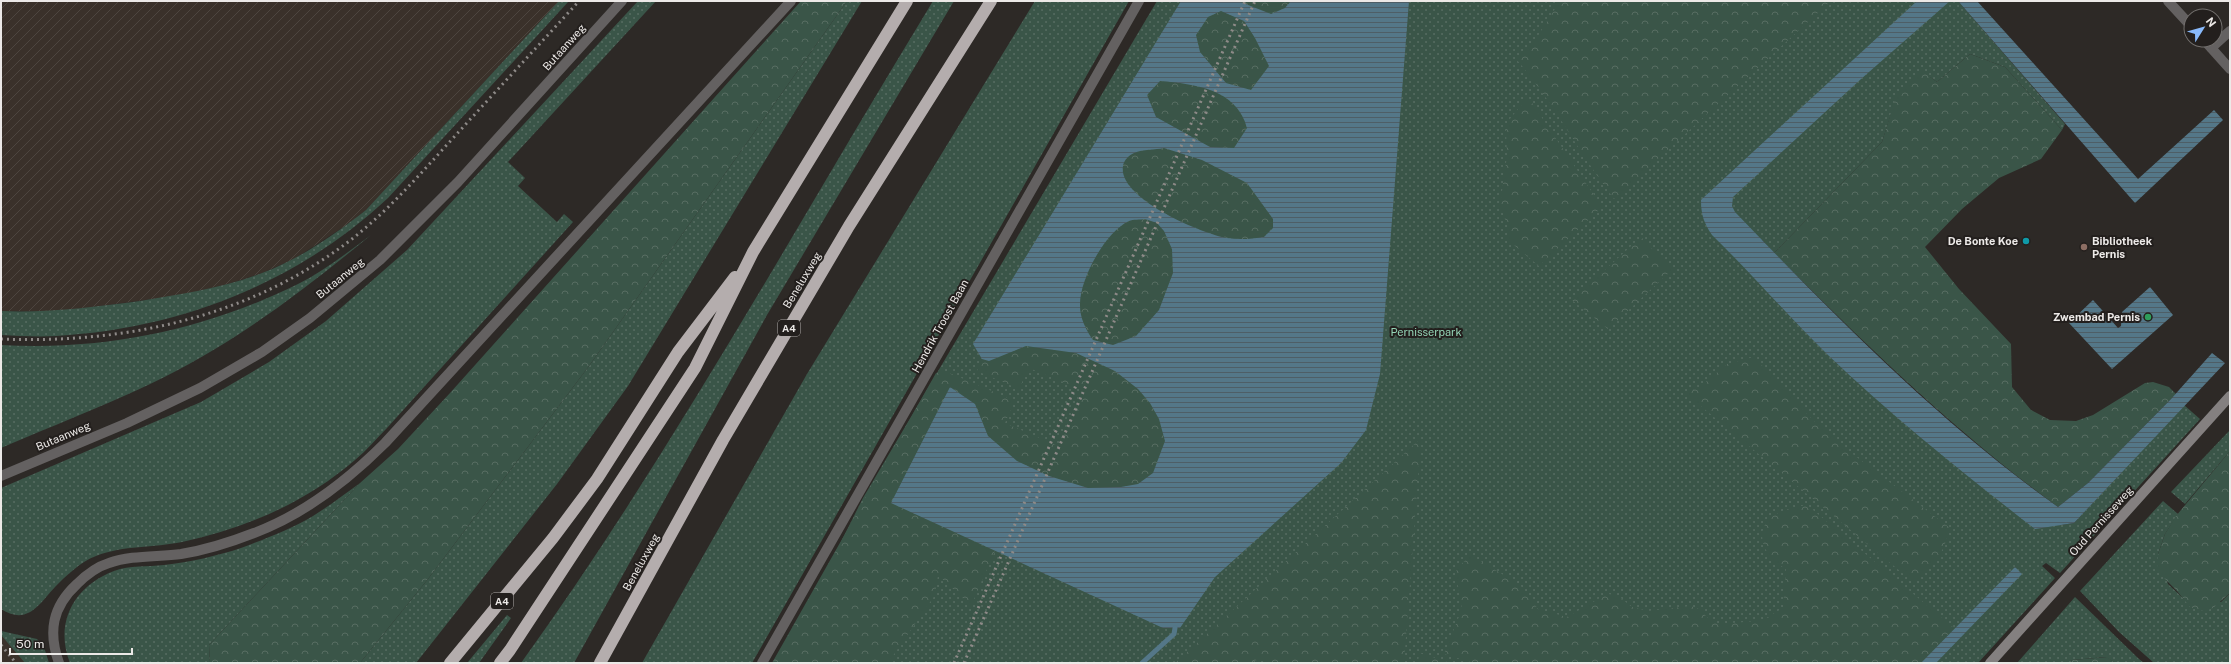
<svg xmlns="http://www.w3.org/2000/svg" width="2231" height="664" font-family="'Public Sans',sans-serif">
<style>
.built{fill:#3a312a}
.industrial{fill:url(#industrial-furrows)}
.grass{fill:url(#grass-dots)}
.forest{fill:url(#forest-crowns)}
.water{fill:url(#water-rules);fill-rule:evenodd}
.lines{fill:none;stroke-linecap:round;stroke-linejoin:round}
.stream{stroke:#547788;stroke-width:5}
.street{stroke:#646161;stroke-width:10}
.secondary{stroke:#848080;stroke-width:10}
.highway{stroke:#b4adad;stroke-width:12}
.rail{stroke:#8e8a88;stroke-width:3;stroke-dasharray:2 4;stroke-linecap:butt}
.culture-dot{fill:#0f9aa8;stroke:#231f1d;stroke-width:1.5}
.education-dot{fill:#8d6e63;stroke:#231f1d;stroke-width:1.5}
.leisure-dot{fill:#2e9e5b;stroke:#231f1d;stroke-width:1.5}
.labels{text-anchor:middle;stroke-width:4;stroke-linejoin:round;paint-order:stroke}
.shield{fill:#231f1d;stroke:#b0acaa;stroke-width:1}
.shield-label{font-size:10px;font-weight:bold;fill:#ece9e7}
.street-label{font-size:11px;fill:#ece9e7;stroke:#231f1d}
.poi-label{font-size:11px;font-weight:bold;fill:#ece9e7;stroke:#231f1d;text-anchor:end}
.park-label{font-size:11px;fill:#94d4b6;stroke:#231f1d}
</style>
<defs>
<pattern id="industrial-furrows" width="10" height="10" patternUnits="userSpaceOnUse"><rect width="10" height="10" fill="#3a312a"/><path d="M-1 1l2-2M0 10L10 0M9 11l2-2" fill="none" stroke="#4d453f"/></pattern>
<pattern id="grass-dots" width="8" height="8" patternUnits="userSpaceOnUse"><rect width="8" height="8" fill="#3a5548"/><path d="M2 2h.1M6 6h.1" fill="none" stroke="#576d62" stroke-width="1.8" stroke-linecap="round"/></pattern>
<pattern id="forest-crowns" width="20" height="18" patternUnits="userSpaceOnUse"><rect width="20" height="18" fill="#3a5548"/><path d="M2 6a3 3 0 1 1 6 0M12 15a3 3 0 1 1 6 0" fill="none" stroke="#576d62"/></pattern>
<pattern id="water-rules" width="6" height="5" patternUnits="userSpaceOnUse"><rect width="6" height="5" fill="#547788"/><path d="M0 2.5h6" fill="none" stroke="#4e5e66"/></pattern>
</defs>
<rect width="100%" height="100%" fill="#2d2926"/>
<path class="built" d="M 1,633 L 33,663 L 1,663 Z"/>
<path class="industrial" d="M 1,1 L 559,1 L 366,210 L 345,226 L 294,259 L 262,273 L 228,284 L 181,295 L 63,311 L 1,311 Z"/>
<path class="grass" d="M 559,1 L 569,1 L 388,198 C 297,283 180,329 56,336 C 38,337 19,336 1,335 L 1,311 C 48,313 94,307 140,301 C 181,294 223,288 262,273 C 300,259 334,235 366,210 Z
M 638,1 L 656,1 L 508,162 L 525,178 L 518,186 L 557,222 L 564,214 L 573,222 L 387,428 C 377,438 367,450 355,460 C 305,503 246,528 182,542 C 153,548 124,545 96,556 C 80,562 66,576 55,587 C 39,604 28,626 1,609 L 1,488 L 201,402 L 269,362 L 326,321 L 407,250 Z
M 847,1 L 862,1 L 628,386 L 557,484 L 416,663 L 360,663 L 428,579 L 589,366 Z
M 933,1 L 954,1 L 767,315 L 574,663 L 521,663 C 673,452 798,222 933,1 Z
M 1035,1 L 1129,1 L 752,663 L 642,663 L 807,374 Z
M 1157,1 L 1958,1 L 2065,124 L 2062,130 L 2005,67 L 1970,54 L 1937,82 L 1930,77 L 1891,114 L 1882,142 L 1774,253 L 1762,240 L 1753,248 L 2061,525 L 2074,523 L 2184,405 L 2200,419 L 2060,573 L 2046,563 L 2042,566 L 2055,578 L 1978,663 L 780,663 L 863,498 Z
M 371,235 C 321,276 270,316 215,349 C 148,390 73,417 1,448 L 1,345 C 104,351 205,330 298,284 C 324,271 348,252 371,235 Z
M 2230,430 L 2230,451 L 2185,504 L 2171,492 Z
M 360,483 L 209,645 L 210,663 L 70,663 C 54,623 74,586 114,571 C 130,565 148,567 164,565 C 190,562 217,556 241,548 C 265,539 291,529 313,516 C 329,506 345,494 360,483 Z
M 2163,501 L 2178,514 L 2165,534 L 2158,554 L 2168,584 L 2184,599 L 2221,602 L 2230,593 L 2230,663 L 2154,663 L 2119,632 L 2080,591 Z
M 2075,597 L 2139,659 L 2144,663 L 2115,663 L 2106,657 L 2072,660 L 2070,663 L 2017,663 Z
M 507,615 L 511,618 L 479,663 L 467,663 Z
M 1,631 L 37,639 L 44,647 L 49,663 L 25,663 L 1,635 Z"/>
<path class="forest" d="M 801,1 L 847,1 L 589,366 L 428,579 L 360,663 L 210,663 L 209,645 L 360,483 L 398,449 L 450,393 Z
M 1238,1 L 1291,1 L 1285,8 L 1271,14 Z
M 1557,1 L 1831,1 L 1614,199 C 1580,154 1554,103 1517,60 L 1536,39 L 1556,7 Z
M 1221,11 L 1243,21 L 1255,38 L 1269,66 L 1251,90 L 1226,83 L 1200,52 L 1196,35 L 1208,17 Z
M 1970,54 L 2005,67 L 2062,130 L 2041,159 L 1999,178 L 1962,209 L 1925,247 L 1959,289 L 2011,344 L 2012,387 L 2031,410 L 2050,420 L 2076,421 L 2093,415 L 2145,383 L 2153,382 L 2169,387 L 2176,394 L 2088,483 L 2058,507 C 1955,432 1864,343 1774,253 L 1882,142 L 1897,93 L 1921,70 L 1937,82 Z
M 1160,81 C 1195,84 1237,89 1247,128 L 1234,148 L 1210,147 L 1155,117 L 1147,95 Z
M 1528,97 L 1602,207 L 1539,266 L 1509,241 L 1509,231 L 1500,205 L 1507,156 L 1506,128 L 1509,120 Z
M 1164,148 L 1202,160 L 1247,183 L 1273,219 L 1273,227 L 1264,237 C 1252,239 1240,240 1228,238 C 1202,234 1117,198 1123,166 C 1124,160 1129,155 1134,153 C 1143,149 1155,150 1164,148 Z
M 1144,219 L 1157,223 L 1164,231 L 1172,249 L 1173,273 L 1159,311 L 1136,336 L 1113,345 L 1093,340 C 1086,330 1080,318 1080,306 C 1079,279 1105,232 1129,221 C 1133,219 1140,220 1144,219 Z
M 1641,237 L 1672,270 L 1608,329 L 1572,300 Z
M 1026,346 L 1076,353 L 1115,371 L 1138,389 L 1150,403 L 1159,419 L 1165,441 L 1153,473 L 1138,484 L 1121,487 L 1088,488 L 1049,476 L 1017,461 L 988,436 L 975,404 L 891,503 L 995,551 L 971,606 L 938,575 L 935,595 L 888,663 L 772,663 L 936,373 L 945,371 L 1015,401 L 1005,423 L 1058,446 L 1082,390 L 1029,368 L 1019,389 L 977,371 L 982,359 L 989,361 Z
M 1754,357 L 1811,418 L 1838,443 L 1950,528 C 1943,554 1935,567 1912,581 L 1685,393 L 1700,387 L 1727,364 Z
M 1421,438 L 1404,663 L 1271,663 C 1263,660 1259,657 1252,663 L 1175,663 Z
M 2230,451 L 2230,593 L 2213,608 L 2205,611 L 2197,610 L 2190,607 L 2177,591 L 2162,576 L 2157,569 L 2158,554 L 2165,534 L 2176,516 Z
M 1807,505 L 1954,628 L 1921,663 L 1474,663 L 1444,654 L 1462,609 L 1456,574 L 1457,568 L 1469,557 L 1474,557 L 1520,585 L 1538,609 L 1567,617 L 1607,594 L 1617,595 L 1632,607 L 1648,611 L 1691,606 L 1699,609 L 1712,622 L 1719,624 L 1757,621 L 1766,618 L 1783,608 L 1786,569 C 1763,557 1749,527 1780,512 C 1788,508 1798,507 1807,505 Z
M 1419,653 L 1452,663 L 1418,663 Z
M 2107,657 L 2115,663 L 2070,663 L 2072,660 Z"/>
<path class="water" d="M 1181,1 L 1238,1 L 1271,14 L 1285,8 L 1291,1 L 1409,1 L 1380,374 L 1366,430 L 1341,463 L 1215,577 L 1180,628 L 1163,628 L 891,503 L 950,387 L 975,404 L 988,436 L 1017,461 L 1049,476 L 1088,488 L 1121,487 L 1138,484 L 1153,473 L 1165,441 L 1159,419 L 1150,403 L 1138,389 L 1115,371 L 1076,353 L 1026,346 L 989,361 L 982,359 L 973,344 ZM 1221,11 L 1244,21 L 1255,38 L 1269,66 L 1251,90 L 1226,83 L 1200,52 L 1196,35 L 1208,17 ZM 1160,81 C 1195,84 1237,89 1247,128 L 1234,148 L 1210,147 L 1156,117 L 1147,95 ZM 1164,148 L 1202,160 L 1247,183 L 1273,219 L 1273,228 L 1264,237 C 1252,239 1239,240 1227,238 C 1202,234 1117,198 1123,166 C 1124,160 1129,155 1134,153 C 1143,149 1155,150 1164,148 ZM 1145,219 L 1157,223 L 1164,231 L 1172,249 L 1173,273 L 1159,310 L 1136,336 L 1113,345 L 1093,340 C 1086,330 1080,318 1080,306 C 1079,280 1105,232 1129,221 C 1133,219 1140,220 1145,219 Z
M 1917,1 L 1950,1 L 1861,79 L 1733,197 L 1732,206 L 1735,212 C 1836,317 1939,422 2058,507 L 2088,483 L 2171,399 L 2212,353 L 2225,363 L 2074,523 L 2035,529 C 1964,474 1893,417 1828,355 C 1788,316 1752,274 1712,235 C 1704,223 1701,215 1701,200 L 1703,198 Z
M 1958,1 L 1977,1 L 2138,179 L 2214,110 L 2223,120 L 2135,203 Z
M 2150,287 L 2173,315 L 2112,369 L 2069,323 L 2093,300 L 2118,328 L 2121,326 L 2122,312 Z
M 2015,567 L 2022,574 L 1936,663 L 1921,663 Z"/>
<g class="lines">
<path class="stream" d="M 1142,663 L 1174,634 L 1175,628"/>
<path class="street" d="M 2168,1 L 2191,26
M 2204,40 L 2230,69
M 2211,48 L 2230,31
M 1,476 L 127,423 L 200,388 L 262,352 L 310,318 L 380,260 L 458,182 L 622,1
M 59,663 C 48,632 52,607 77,584 C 86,575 96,567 109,563 C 131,555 158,557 181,554 C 206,550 231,542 254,533 C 305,514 347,481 385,443 L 791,1
M 762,663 L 1139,1"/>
<path class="secondary" d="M 1990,663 L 2230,396"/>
<path class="highway" d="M 450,663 L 553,538 L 597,479 L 678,352 L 735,277
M 500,663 L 510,650 L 695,368 L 753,252 L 907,1
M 600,663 L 723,440 L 849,226 L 991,1"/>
<path class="rail" d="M 1,339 C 123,344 245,318 344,245 C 386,214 420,174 455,136 C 496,91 538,46 579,1
M 1,645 L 16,663
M 954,663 L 1245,1
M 964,663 L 1255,1"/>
</g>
<circle class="culture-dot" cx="2026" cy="241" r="4"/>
<circle class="education-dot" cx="2084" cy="247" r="4"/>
<circle class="leisure-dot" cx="2148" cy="317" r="4"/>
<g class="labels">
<g class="shield">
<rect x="778" y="320" width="22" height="16" rx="3"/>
<rect x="491" y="593" width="22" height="16" rx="3"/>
</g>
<g class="shield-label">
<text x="789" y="332">A4</text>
<text x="502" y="605">A4</text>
</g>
<g class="street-label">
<text transform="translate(564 47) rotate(-48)" y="4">Butaanweg</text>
<text transform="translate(340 278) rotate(-39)" y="4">Butaanweg</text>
<text transform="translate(802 280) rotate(-59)" y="4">Beneluxweg</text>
<text transform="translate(940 326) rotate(-61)" y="4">Hendrik Troost Baan</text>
<text transform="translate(63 436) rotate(-23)" y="4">Butaanweg</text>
<text transform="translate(2101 521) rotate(-48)" y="4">Oud Pernisseweg</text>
<text transform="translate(641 562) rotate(-61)" y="4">Beneluxweg</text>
</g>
<g class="poi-label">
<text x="2018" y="245">De Bonte Koe</text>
<text x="2092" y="245" text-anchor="start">Bibliotheek<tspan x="2092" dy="13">Pernis</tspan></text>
<text x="2140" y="321">Zwembad Pernis</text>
</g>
<g class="park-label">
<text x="1426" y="336">Pernisserpark</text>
</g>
</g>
<rect width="2231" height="664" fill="none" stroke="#ece9e7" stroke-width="4"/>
<g transform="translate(2203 28) rotate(53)"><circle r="19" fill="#231f1d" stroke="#73706e"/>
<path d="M0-3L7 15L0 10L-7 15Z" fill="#89bafc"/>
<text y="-6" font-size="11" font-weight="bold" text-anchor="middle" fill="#ece9e7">N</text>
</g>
<path d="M10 648v6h122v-6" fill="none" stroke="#ece9e7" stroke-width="2"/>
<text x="16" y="648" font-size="12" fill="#ece9e7" stroke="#231f1d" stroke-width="3" paint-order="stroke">50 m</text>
</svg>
